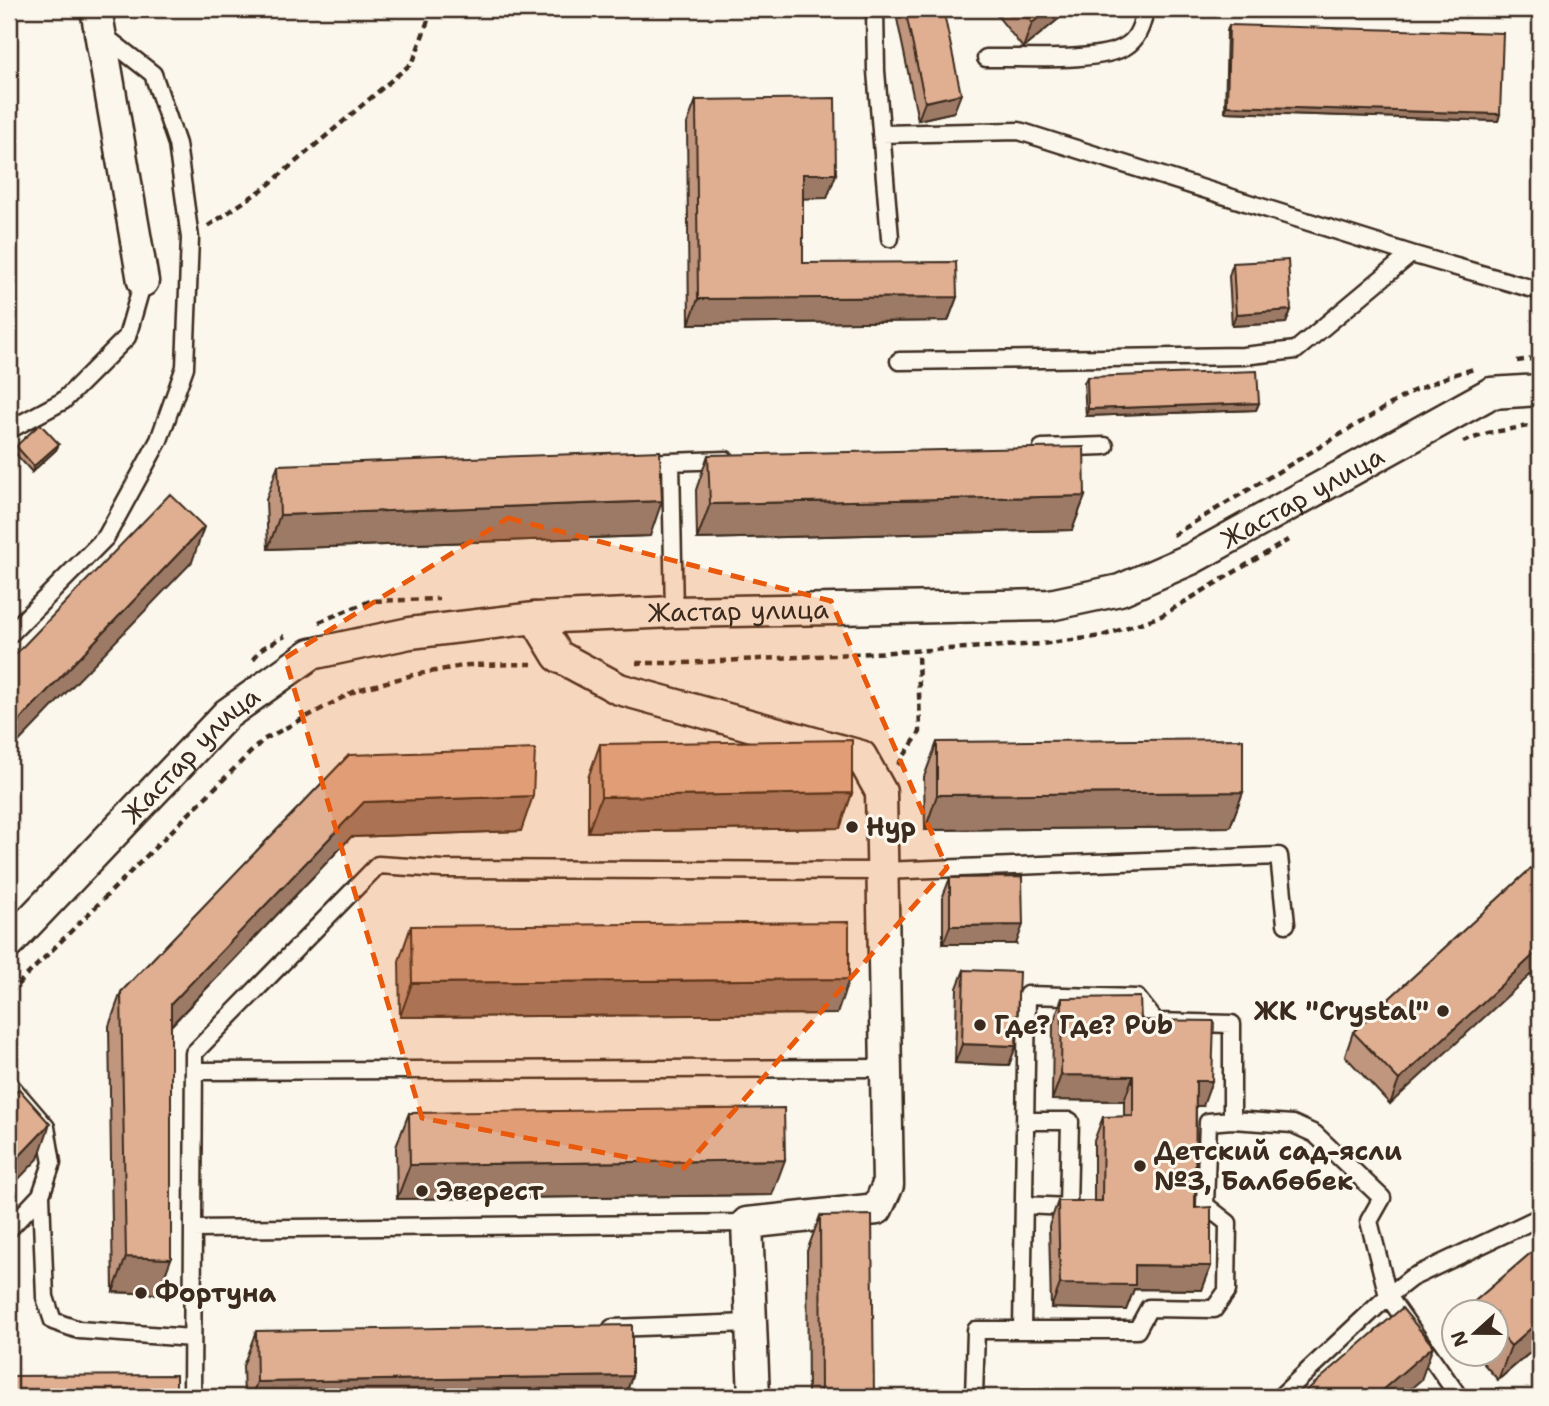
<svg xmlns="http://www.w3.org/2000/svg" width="1549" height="1406" font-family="'Shantell Sans',sans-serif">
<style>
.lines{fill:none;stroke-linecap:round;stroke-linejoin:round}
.lane-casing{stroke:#3b2a1e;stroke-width:21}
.street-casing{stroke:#3b2a1e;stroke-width:35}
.path{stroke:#3b2a1e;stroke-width:4.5;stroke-dasharray:7 5;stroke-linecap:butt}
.lane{stroke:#fbf7ec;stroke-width:16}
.street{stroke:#fbf7ec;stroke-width:30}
.wall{fill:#c1967e;stroke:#3b2a1e;stroke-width:2}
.shaded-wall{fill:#9d7a66;stroke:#3b2a1e;stroke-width:2}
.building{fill:#e0af92;stroke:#3b2a1e;stroke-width:2}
.marked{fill:#e8590c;fill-opacity:0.2;stroke:#e8590c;stroke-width:5;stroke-dasharray:14 9;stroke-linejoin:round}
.poi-dot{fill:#3b2a1e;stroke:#fbf7ec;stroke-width:2.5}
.labels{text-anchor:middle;stroke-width:6;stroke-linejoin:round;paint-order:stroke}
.street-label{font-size:26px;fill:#3b2a1e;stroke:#fbf7ec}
.poi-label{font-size:26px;font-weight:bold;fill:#3b2a1e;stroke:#fbf7ec;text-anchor:start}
</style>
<rect width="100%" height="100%" fill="#fbf7ec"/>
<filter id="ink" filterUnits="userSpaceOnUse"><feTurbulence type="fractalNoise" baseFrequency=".0143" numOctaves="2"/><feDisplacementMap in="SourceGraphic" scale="14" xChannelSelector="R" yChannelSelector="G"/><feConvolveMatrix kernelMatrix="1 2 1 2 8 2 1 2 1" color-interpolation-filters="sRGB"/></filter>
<g filter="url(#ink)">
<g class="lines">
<defs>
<path id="lane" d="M 875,9 L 876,71 L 890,238
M 986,58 C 1020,57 1100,63 1126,46 C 1138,39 1143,22 1145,9
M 881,134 L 1019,131 L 1411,254 L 1540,291
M 899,361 L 1243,356 L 1296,350 L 1411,254
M 9,430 L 63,401 L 127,337 L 143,281
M 1042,448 L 1105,446
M 671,462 L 674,612
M 640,463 L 726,460
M 9,635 L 106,537 L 159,440 L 185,367 L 190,238 L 177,144 L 153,74 L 103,35
M 194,1071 L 886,1068
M 9,1084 L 46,1127 L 52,1163 L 41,1195 L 45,1297 L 53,1321 L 79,1330 L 192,1338
M 1232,1120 L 1293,1124 L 1315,1134 L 1382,1198 L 1369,1221 L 1388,1296 L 1459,1397
M 1024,1205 L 1068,1207 L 1070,1121 L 1025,1121
M 9,1229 L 41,1195
M 193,1229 L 747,1223
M 612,1328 L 750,1323
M 192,1397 L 194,1053 L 378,865 L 442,869 L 882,871 L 1279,856 L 1286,924
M 974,1397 L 976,1330 L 1137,1330 L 1149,1308 L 1214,1309 L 1227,1291 L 1228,1223 L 1205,1205 L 1208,1122 L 1232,1120 L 1232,1024 L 1156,1022 L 1137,998 L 1027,995 L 1022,1330
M 1280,1397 L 1388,1296 L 1411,1278 L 1540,1217"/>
<g id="street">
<path d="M 96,9 L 143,281"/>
<path d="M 535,618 L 558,656 L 619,689 L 861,756 L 881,792 L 888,1185 L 877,1209 L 747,1223 L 754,1397"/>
<path id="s1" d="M 9,943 L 227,714 L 311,654 L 410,633 L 535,618 L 674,612 L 1050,605 L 1120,590 L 1191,559 L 1491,393 L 1540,390"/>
</g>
</defs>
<use href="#lane" class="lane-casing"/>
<use href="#street" class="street-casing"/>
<path class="path" d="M 208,226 L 266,187 L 413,62 L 432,9
M 1517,361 L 1540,358
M 1463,442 L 1488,433 L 1540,424
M 1173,535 L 1411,392 L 1452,375 L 1474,369
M 319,622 L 370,601 L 439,599
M 253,659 L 263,648 L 285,636
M 636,663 L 684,663 L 1042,644 L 1102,636 L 1161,616 L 1288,540
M 898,765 L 920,732 L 918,651
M 9,993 L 263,740 L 357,690 L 413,675 L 468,665 L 532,664"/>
<use href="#lane" class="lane"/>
<use href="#street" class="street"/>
</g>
<path class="wall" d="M 895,9 L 943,9 L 954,112 L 918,120 Z
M 992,9 L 1094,9 L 1093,13 L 1067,12 L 1023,48 Z
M 1229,25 L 1500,114 L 1498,121 L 1225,112 L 1227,31 Z
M 696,100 L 836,174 L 827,198 L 803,198 L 803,263 L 957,297 L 948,321 L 689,324 L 687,124 Z
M 1233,263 L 1291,310 L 1286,323 L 1232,326 L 1229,276 Z
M 1087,377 L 1259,403 L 1256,410 L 1086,416 L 1084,383 Z
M 59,444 L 56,450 L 32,472 L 14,452 L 16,446 Z
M 708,455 L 1085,496 L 1072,530 L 697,539 L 696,490 Z
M 278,465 L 650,536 L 268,549 L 266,500 Z
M 937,742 L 1243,792 L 1230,827 L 925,830 L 924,777 Z
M 600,744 L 852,793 L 840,828 L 588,832 L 588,778 Z
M 349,755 L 521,831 L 351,837 L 171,1026 L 158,1294 L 113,1292 L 109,1026 L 121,992 Z
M 1540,860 L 1390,1104 L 1345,1056 L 1353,1032 Z
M 950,878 L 1016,944 L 943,944 L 943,896 Z
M 411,926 L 837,1014 L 400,1017 L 399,961 Z
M 964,970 L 1016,1046 L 1009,1065 L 955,1063 L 957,988 Z
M 1062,998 L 1141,1020 L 1203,1106 L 1196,1106 L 1195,1208 L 1211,1266 L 1202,1290 L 1134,1289 L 1126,1310 L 1051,1308 L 1049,1226 L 1058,1201 L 1094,1201 L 1094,1141 L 1103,1117 L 1124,1117 L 1124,1101 L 1052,1100 L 1053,1023 Z
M 409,1113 L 772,1195 L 397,1199 L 396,1147 Z
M 820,1216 L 874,1397 L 808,1397 L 807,1251 Z
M 1540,1245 L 1540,1344 L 1498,1380 L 1475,1354 L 1496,1354 L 1496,1312 L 1471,1312 L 1474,1302 Z
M 256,1331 L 632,1376 L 625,1397 L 244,1397 L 243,1366 Z"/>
<path class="shaded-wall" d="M 1050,9 L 1094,9 L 1093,13 L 1067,12 L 1023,48 L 1032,23 Z
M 961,94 L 954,112 L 918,120 L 925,102 Z
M 1227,106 L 1500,114 L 1498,121 L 1225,112 Z
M 803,174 L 836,174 L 827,198 L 794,199 Z
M 957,297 L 948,321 L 689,324 L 698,299 Z
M 1291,310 L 1286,323 L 1232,326 L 1236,314 Z
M 1259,403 L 1256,410 L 1086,416 L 1088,409 Z
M 59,444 L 56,450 L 32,472 L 34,466 Z
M 1085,496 L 1072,530 L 697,539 L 710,504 Z
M 662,501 L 650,536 L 268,549 L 280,515 Z
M 204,527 L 192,562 L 9,752 L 9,731 Z
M 1243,792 L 1230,827 L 925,830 L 937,795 Z
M 852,793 L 840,828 L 588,832 L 601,797 Z
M 533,796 L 521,831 L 351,837 L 158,1039 L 171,1004 L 364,802 Z
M 1023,925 L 1016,944 L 943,944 L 950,926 Z
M 1540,949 L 1540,966 L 1390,1104 L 1399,1080 Z
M 849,979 L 837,1014 L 400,1017 L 412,983 Z
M 962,1044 L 1016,1046 L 1009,1065 L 955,1063 Z
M 1061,1075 L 1133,1076 L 1124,1101 L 1052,1100 Z
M 1196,1081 L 1212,1081 L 1203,1106 L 1187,1106 Z
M 50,1124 L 38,1159 L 9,1189 L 9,1167 Z
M 785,1160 L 772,1195 L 397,1199 L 410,1165 Z
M 126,1257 L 171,1259 L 158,1294 L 113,1292 Z
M 1135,1265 L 1211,1266 L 1202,1290 L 1134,1289 L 1126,1310 L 1051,1308 L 1060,1284 Z
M 1540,1320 L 1540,1344 L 1498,1380 L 1511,1346 Z
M 1433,1346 L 1421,1380 L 1401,1397 L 1374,1397 Z
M 632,1376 L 625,1397 L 251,1397 L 257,1382 Z"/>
<path class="building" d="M 905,9 L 943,9 L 961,94 L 925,102 Z
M 1020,9 L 1050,9 L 1032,23 Z
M 1229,25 L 1503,33 L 1500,114 L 1227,106 Z
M 835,98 L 836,174 L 803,174 L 803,263 L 956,262 L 957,297 L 698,299 L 696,100 Z
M 1288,260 L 1291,310 L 1236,314 L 1233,263 Z
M 1257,371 L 1259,403 L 1088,409 L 1087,377 Z
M 40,424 L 59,444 L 34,466 L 16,446 Z
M 1084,447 L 1085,496 L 710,504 L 708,455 Z
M 660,451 L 662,501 L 280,515 L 278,465 Z
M 170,494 L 204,527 L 9,731 L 9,661 Z
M 1243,739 L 1243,792 L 937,795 L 937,742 Z
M 852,740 L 852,793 L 601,797 L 600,744 Z
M 535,749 L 533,796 L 364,802 L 171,1004 L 171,1259 L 126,1257 L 121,992 L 349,755 Z
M 1540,860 L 1540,949 L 1399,1080 L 1353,1032 Z
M 1022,877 L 1023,925 L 950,926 L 950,878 Z
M 849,922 L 849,979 L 412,983 L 411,926 Z
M 964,970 L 1019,972 L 1016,1046 L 962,1044 Z
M 1140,997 L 1141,1020 L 1214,1021 L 1212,1081 L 1196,1081 L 1195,1208 L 1211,1207 L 1211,1266 L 1135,1265 L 1135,1285 L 1060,1284 L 1058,1201 L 1102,1201 L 1103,1117 L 1133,1116 L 1133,1076 L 1061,1075 L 1062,998 Z
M 19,1089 L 50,1124 L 9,1167 L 9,1100 Z
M 784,1108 L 785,1160 L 410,1165 L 409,1113 Z
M 872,1215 L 874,1397 L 821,1397 L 820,1216 Z
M 1540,1245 L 1540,1320 L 1511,1346 L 1496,1329 L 1496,1312 L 1482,1312 L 1474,1302 Z
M 1402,1308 L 1433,1346 L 1374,1397 L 1299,1397 Z
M 632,1325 L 632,1376 L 257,1382 L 256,1331 Z
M 176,1375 L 176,1397 L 9,1397 L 9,1376 Z"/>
</g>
<path class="marked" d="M 508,518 L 831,601 L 947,868 L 684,1168 L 422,1118 L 285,658 Z"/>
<g class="poi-dot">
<circle cx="852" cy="827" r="7"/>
<circle cx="1443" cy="1011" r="7"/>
<circle cx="980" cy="1025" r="7"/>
<circle cx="1140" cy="1166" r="7"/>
<circle cx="422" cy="1191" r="7"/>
<circle cx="141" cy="1293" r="7"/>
</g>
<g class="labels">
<g class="street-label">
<text dy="9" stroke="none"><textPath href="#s1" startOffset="1438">Жастар улица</textPath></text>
<text dy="9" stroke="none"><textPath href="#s1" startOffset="850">Жастар улица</textPath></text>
<text dy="9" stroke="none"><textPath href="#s1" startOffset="262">Жастар улица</textPath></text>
</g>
<g class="poi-label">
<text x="866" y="836">Нур</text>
<text x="1429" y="1020" text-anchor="end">ЖК "Crystal"</text>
<text x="994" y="1034">Где? Где? Pub</text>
<text x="1154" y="1160">Детский сад-ясли<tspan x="1154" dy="30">№3, Балбөбек</tspan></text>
<text x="436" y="1200">Эверест</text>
<text x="155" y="1302">Фортуна</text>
</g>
</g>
<rect width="1549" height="1406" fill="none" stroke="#fbf7ec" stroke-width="35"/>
<rect x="18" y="18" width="1514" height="1371" fill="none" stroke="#3b2a1e" stroke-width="2.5" filter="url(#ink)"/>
<g transform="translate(1475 1333) rotate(249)"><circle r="33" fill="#fbf7ec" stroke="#aea59a" stroke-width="2"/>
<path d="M0-5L12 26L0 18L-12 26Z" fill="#3b2a1e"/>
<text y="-10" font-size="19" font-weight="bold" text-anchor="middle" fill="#3b2a1e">N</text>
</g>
</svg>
